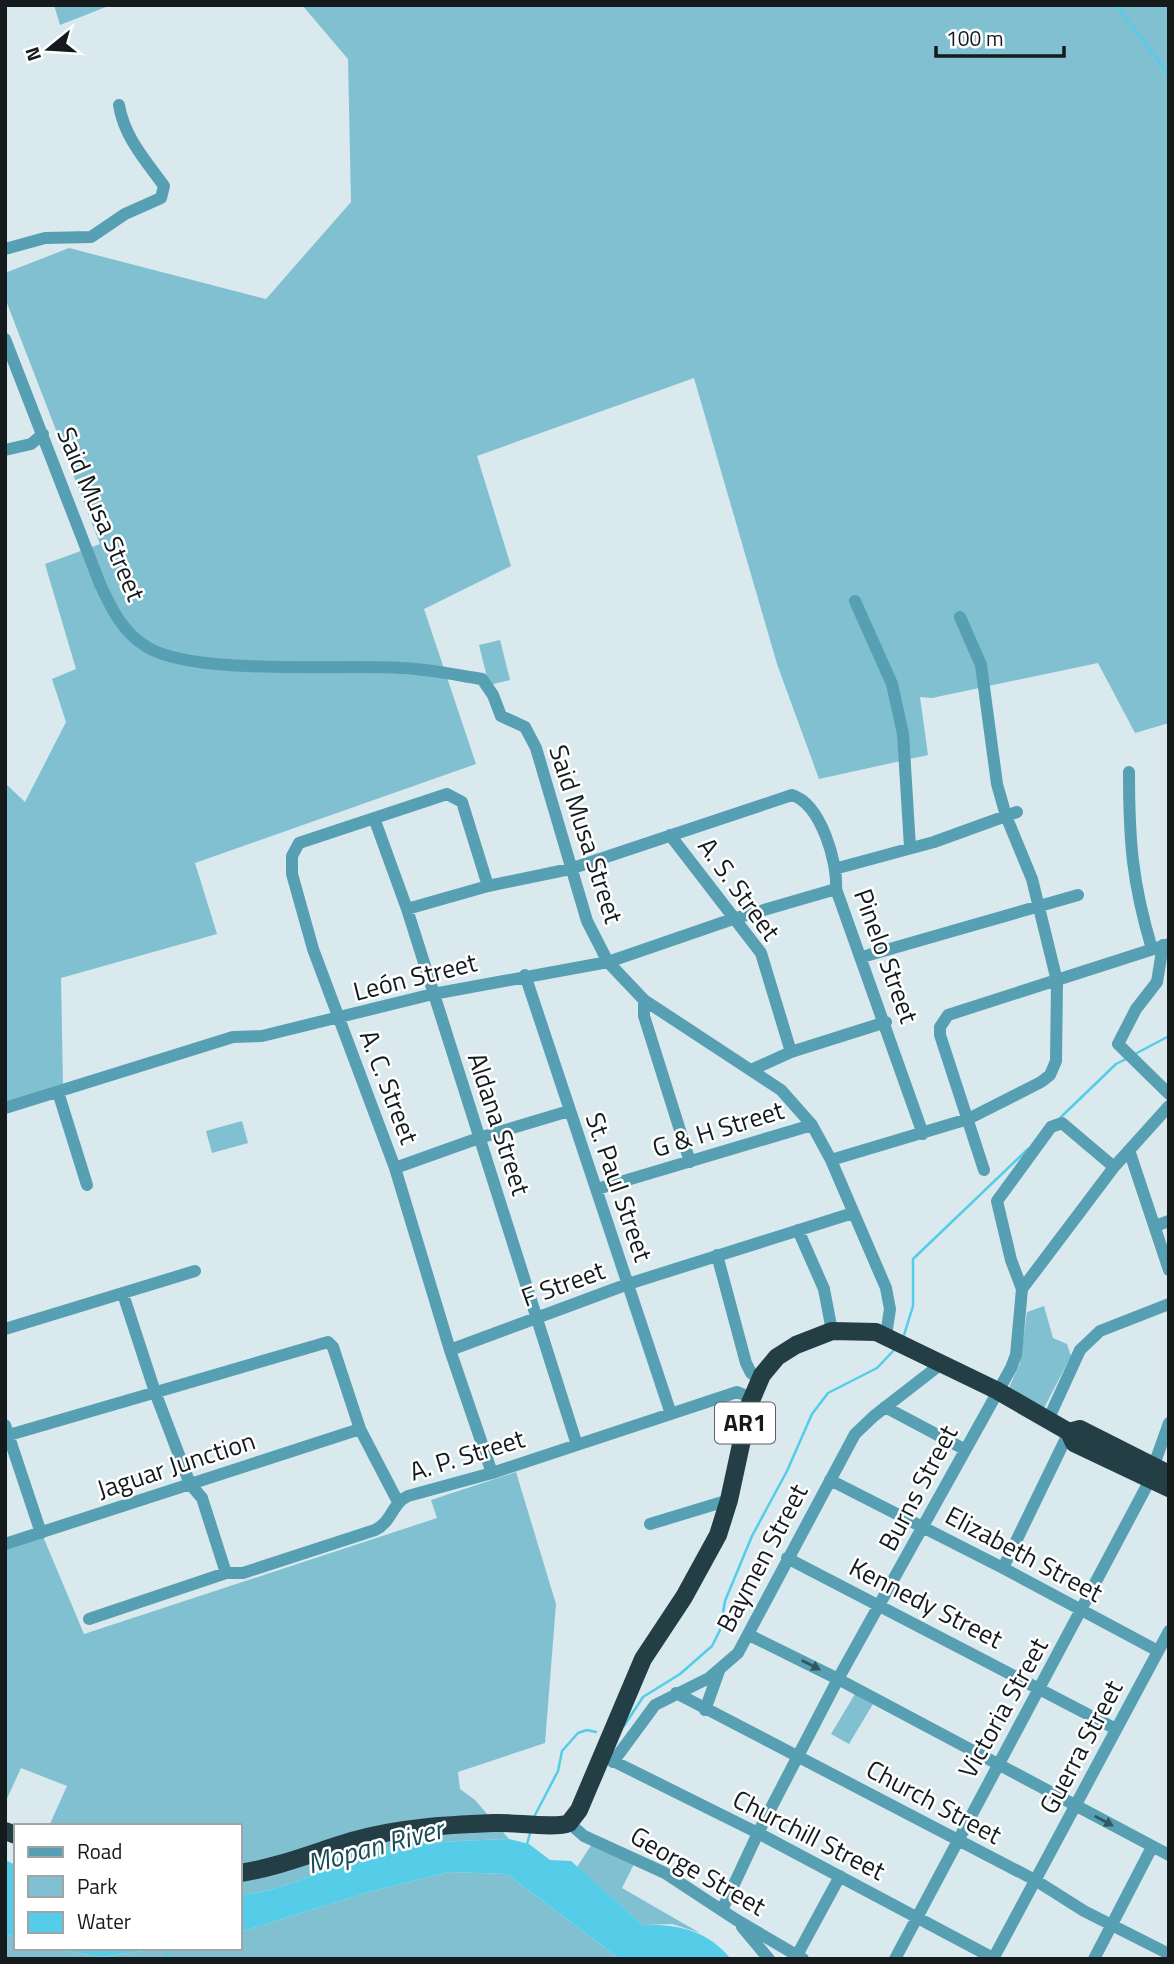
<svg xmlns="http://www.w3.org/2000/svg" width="1174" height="1964" font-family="'Titillium Web',sans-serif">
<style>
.green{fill:#81c0d1}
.water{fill:#55cce8}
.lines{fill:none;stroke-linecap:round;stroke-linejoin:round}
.stream{stroke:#55cce8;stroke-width:2.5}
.minor{stroke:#579fb2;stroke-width:12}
.highway{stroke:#243e45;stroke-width:18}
.oneway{fill:#335660}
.labels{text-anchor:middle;stroke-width:5;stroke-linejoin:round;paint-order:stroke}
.shield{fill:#fff;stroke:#5b5f61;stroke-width:2}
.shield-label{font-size:24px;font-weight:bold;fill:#151b1d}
.street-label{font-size:26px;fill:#151b1d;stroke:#fff}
.water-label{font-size:28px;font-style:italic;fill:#184c57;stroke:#fff}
</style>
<rect width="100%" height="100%" fill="#d9e9ee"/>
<path class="green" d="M 54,5 L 111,5 L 60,25 Z
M 302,5 L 1169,5 L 1169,723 L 1135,733 L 1098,663 L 932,698 L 920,697 L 928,755 L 819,779 L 777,664 L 694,378 L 477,456 L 511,566 L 424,609 L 476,764 L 195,863 L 217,934 L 61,978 L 63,1085 L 5,1104 L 5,783 L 25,802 L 66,722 L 52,679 L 76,669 L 45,564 L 100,544 L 5,298 L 5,273 L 69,248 L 266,299 L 351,202 L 348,59 Z
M 500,640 L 510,680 L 489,685 L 479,645 Z
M 242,1121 L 248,1143 L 212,1153 L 206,1131 Z
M 1044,1306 L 1053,1338 L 1067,1344 L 1071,1356 L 1043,1410 L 1007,1392 L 1020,1363 L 1027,1312 Z
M 516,1472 L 556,1604 L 545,1743 L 458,1772 L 460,1789 L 475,1800 L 509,1839 C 461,1841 410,1841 364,1856 C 322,1870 284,1891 240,1895 L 240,1826 L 49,1826 L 67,1786 L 21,1768 L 5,1803 L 5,1546 L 42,1534 L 84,1634 L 437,1518 L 431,1500 Z
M 855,1694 L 873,1704 L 849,1744 L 831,1734 Z
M 592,1844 L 635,1862 L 622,1888 L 700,1933 L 672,1924 L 643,1925 L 577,1867 Z
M 449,1872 L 507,1874 L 620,1959 L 5,1959 L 5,1934 L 16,1937 L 16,1948 L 49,1948 L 101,1957 L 164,1948 L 240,1948 L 240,1932 L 369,1892 Z"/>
<path class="water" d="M 509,1839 L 529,1844 L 550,1860 L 571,1861 L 643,1925 C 679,1924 707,1930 731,1959 L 620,1959 L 507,1874 L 449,1872 L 369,1892 L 240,1932 L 240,1895 C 284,1891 322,1870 364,1856 C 410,1841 461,1841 509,1839 Z
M 5,1860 L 16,1865 L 16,1937 L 5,1934 Z
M 49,1948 L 164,1948 L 101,1957 Z"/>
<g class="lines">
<path class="stream" d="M 1116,5 L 1164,68 L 1169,79
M 1135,1054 L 1169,1036
M 1061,1117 L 1116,1064 L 1126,1059
M 904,1335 L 913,1306 L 913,1259 L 1028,1149
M 624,1726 L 643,1697 L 680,1674 L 712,1646 L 720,1630 L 725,1601 L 752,1536 L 787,1471 L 812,1414 L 828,1393 L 877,1368 L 895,1349
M 534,1817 L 558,1771 L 562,1751 L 578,1733 L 587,1730 L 596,1732
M 527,1844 L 531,1830
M 164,1948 L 169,1959"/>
<path class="minor" d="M 5,249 L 45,238 L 91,237 L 125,214 L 161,198 L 164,186 C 146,161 124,137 119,105
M 5,339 L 100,584 C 111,608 123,633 147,647 C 194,676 341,664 402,668 C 429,669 456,675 482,679 L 493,695 L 501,716 L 525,727 L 536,748 L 587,921 L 608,962 L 644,1000 L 781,1090 L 812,1125 L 831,1160 L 886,1288 L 890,1309 L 886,1335
M 5,450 L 31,444 L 43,434
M 855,601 L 892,684 L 903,734 L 910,847
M 1129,772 C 1129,841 1132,882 1152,949
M 374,818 L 407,909 L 577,1445
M 670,835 L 761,953 L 791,1052
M 838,868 L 934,842 L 1017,812
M 488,886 L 462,802 L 447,794 L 299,843 L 292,856 L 292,874 L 313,949 L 395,1168 L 450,1350 L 492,1473
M 407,909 L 488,886 L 570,869 L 792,795 C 821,804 838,863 836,889 L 923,1134
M 1163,945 L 1157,982 L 1136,1009 L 1118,1044 L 1169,1094
M 862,957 L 1078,895
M 525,975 L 671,1414
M 644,1000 L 644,1016 L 690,1162
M 751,1070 L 791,1052 L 886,1022
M 58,1092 L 87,1185
M 5,1108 L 233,1037 L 262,1036 L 433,994 L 608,962 L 733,919 L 836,889
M 1129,1150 L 1169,1270
M 831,1160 L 968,1119 L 1041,1082 L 1050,1075 L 1056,1061 L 1057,981 L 1032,879 L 1006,816 L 997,784 L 981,665 L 960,617
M 395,1168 L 479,1138 L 569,1111
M 984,1170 L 940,1035 L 940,1027 L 948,1015 L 1169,944
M 597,1189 L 812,1125
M 1155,1226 L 1169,1221
M 798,1230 L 824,1289 L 832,1331
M 717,1255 L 746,1363 L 751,1373 L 760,1380
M 1022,1289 L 1011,1260 L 997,1201 L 1051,1127 L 1062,1123 L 1114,1167
M 123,1294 L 155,1392 L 190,1484 L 202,1498 L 226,1573
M 5,1329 L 195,1271
M 450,1350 L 628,1284 L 853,1213
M 885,1407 L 964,1449
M 1048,1420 L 1080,1350 L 1100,1331 L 1169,1304
M 5,1425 L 41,1533
M 9,1435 L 328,1342 L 333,1347 L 360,1429 L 398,1502
M 1154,1465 L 1169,1423
M 830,1480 L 1003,1568 L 1158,1651
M 650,1524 L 729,1500
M 5,1544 L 360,1429
M 787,1558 L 1116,1729
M 1003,1568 L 1069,1432
M 89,1619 L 226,1573 L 243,1573 L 375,1530 C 392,1522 392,1503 408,1496 L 492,1473 L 737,1392 L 752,1398
M 749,1635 L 838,1679 L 1169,1855
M 676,1693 L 1035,1880 L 1084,1911 L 1169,1954
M 705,1710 L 719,1671
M 607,1758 L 758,1833 L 995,1959
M 613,1762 L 655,1705 L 709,1678 L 738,1653 L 855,1434 L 874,1416 L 941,1364
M 569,1823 L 584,1836 L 665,1873 L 735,1919 L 803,1959
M 722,1910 L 758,1833 L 838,1679 L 1011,1368 L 1016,1355 L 1022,1289 L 1114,1167 L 1169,1106
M 742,1927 L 769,1959
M 795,1959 L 840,1876
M 895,1959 L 1151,1478
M 993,1959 L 1169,1631
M 1094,1959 L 1152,1847"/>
<path class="highway" d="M 1169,1474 L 1080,1429 L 1069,1432 L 1074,1443 L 1169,1488
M 5,1831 L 16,1835
M 240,1873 C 279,1867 315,1852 352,1841 C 398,1827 448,1825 495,1823 C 514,1822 555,1829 569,1823 L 579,1810 L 643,1659 L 684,1597 L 718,1535 L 729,1500 L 750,1403 L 762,1375 L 777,1357 L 796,1345 L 832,1331 L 876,1332 L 996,1390 L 1069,1432"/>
</g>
<defs><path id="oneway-solid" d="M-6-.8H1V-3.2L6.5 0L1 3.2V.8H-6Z" transform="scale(1.75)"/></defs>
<g class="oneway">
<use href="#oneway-solid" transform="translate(811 1665) rotate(27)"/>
<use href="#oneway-solid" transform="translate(1104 1821) rotate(28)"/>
</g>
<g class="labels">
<rect class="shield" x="715" y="1402.5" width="60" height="41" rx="5"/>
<g class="shield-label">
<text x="745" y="1431">AR1</text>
</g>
<g class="street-label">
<text transform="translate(101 514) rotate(67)" y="9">Said Musa Street</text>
<text transform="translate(586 834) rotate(72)" y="9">Said Musa Street</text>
<text transform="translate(739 889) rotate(54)" y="9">A. S. Street</text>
<text transform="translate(886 956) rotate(70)" y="9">Pinelo Street</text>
<text transform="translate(415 977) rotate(-14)" y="9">León Street</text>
<text transform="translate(389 1087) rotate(69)" y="9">A. C. Street</text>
<text transform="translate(499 1124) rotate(72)" y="9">Aldana Street</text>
<text transform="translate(718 1129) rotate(-17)" y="9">G &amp; H Street</text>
<text transform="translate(619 1187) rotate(71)" y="9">St. Paul Street</text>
<text transform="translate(563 1284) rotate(-20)" y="9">F Street</text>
<text transform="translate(467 1455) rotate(-17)" y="9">A. P. Street</text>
<text transform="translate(176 1465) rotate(-18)" y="9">Jaguar Junction</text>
<text transform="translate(918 1488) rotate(-62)" y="9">Burns Street</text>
<text transform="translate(1024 1554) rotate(28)" y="9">Elizabeth Street</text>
<text transform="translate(762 1558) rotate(-62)" y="9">Baymen Street</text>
<text transform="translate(926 1603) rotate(27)" y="9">Kennedy Street</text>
<text transform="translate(1003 1708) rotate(-61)" y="9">Victoria Street</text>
<text transform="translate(1081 1747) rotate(-62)" y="9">Guerra Street</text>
<text transform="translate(934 1802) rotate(28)" y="9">Church Street</text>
<text transform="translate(809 1835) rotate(27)" y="9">Churchill Street</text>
<text transform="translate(698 1871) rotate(30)" y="9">George Street</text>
</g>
<g class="water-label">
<text transform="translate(375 1846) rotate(-15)" y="10">Mopan River</text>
</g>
</g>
<rect width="1174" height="1964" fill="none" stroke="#151b1d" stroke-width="14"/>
<rect x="14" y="1824" width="228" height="126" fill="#ffffff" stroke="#a1a4a5" stroke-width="2"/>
<rect x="28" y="1847" width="35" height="10" fill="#579fb2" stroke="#a1a4a5" stroke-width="2"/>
<text x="77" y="1859" font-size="21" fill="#151b1d">Road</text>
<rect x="28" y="1876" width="35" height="21" fill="#81c0d1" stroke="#a1a4a5" stroke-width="2"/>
<text x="77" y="1894" font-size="21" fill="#151b1d">Park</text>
<rect x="28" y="1912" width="35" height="21" fill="#55cce8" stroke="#a1a4a5" stroke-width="2"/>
<text x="77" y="1929" font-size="21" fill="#151b1d">Water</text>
<g transform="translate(49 49) rotate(252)" stroke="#ffffff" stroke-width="5" paint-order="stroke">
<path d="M0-5L12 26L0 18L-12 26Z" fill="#151b1d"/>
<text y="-10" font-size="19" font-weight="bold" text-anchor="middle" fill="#151b1d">N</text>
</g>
<path d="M936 46v10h128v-10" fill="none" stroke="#151b1d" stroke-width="3.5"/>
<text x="946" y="46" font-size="21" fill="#151b1d" stroke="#ffffff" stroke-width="5" paint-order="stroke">100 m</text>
</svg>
